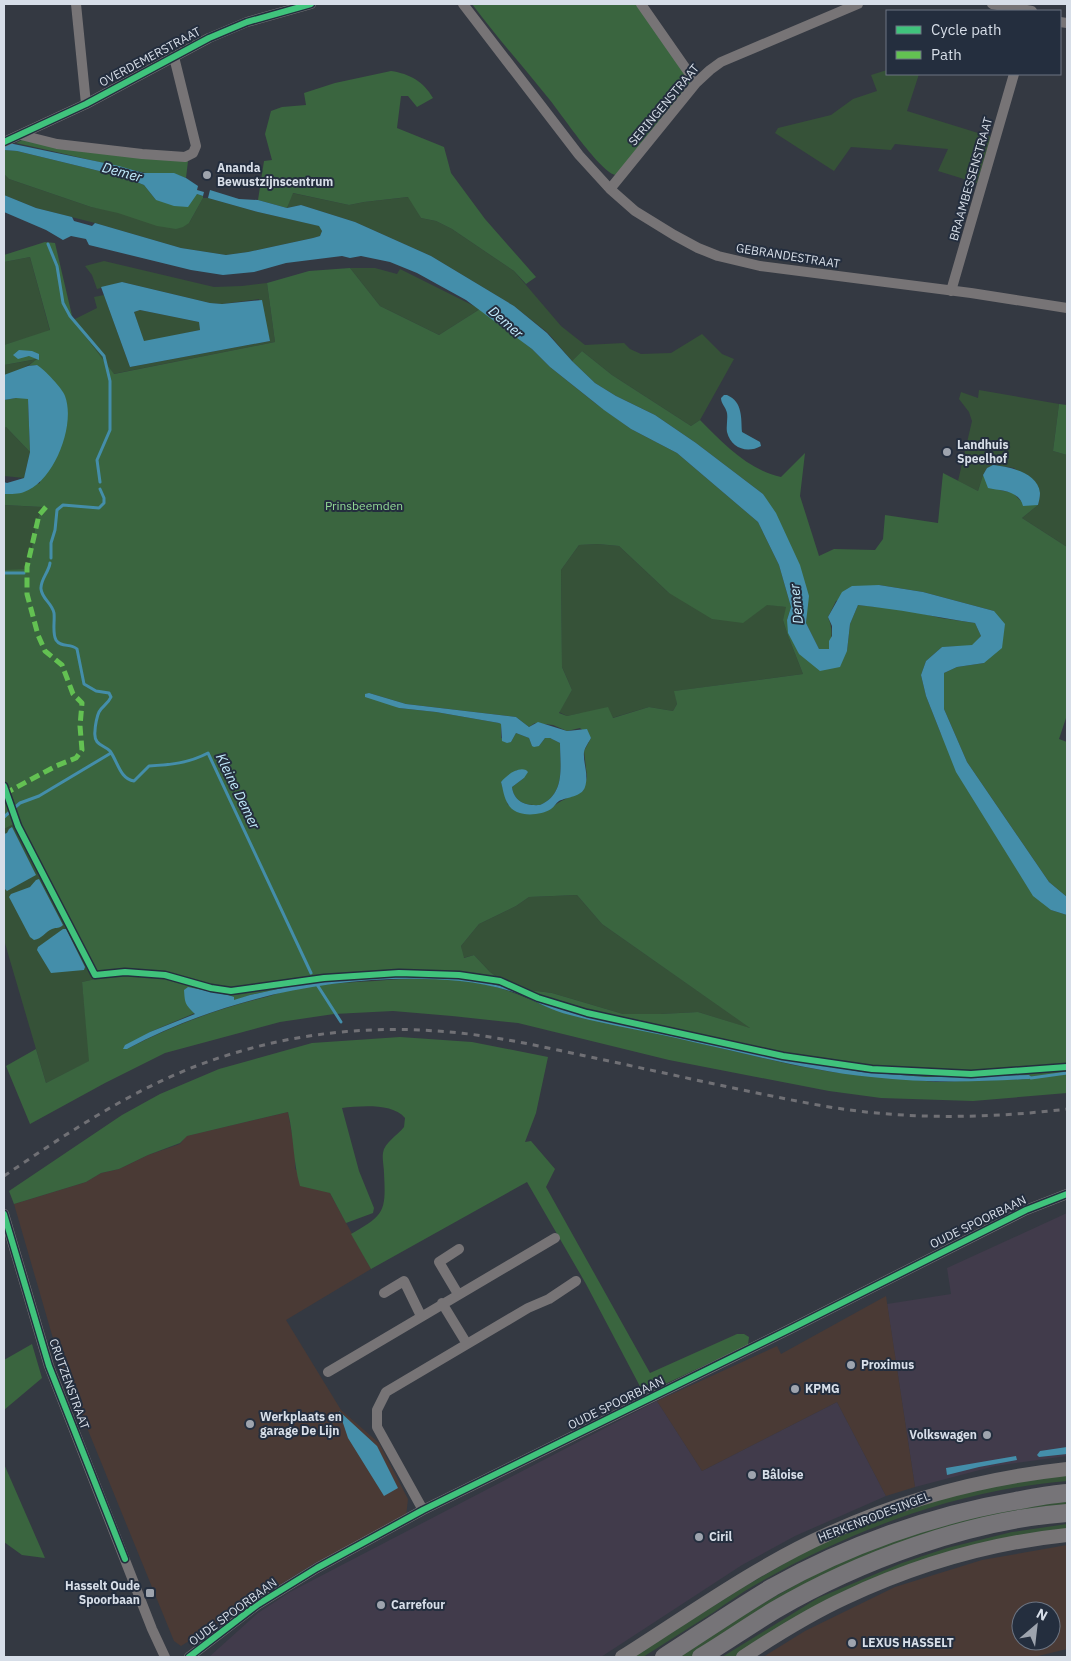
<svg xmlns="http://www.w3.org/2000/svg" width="1071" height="1661" font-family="'IBM Plex Sans',sans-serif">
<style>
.commercial{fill:#413b4b}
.industrial{fill:#4a3a35;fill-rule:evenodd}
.green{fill:#365238}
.forest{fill:#3a653f;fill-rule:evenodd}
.water{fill:#448eaa;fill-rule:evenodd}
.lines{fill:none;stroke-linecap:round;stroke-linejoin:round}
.stream{stroke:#448eaa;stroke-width:3}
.minor{stroke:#777476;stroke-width:10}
.tertiary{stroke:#777476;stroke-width:14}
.trunk{stroke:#767478;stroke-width:18}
.rail{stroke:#707075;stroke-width:3;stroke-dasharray:6 6;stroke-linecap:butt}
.quiet{stroke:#63c152;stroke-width:5;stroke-dasharray:10 5;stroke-linecap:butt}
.cycleway-casing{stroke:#242e3e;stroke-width:9}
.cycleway{stroke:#40c37c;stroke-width:6}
.poi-dot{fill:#9ea4ae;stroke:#242e3e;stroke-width:2}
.labels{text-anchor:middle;stroke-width:4;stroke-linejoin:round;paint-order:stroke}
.street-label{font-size:12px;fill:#d7dee8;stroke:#242e3e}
.poi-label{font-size:12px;font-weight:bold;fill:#d7dee8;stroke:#242e3e;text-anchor:start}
.park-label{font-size:12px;fill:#92da95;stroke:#242e3e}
.water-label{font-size:14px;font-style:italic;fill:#c1eafb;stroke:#242e3e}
</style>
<rect width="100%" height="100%" fill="#343942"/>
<path class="commercial" d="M 1067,1213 L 1067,1456 L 995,1466 L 915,1487 L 887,1304 L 951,1294 L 947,1268 Z
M 657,1401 L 702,1471 L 837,1402 L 886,1496 L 795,1536 L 742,1565 L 601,1657 L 209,1657 L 258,1613 L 290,1592 Z"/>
<path class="industrial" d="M 288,1112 L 295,1151 L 295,1169 L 330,1193 L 371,1269 L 286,1320 L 341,1410 L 379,1443 L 408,1499 L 406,1517 L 315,1563 L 181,1646 L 174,1641 L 59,1359 L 14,1204 L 86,1182 L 101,1173 L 119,1169 L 148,1155 L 180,1144 L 186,1136 Z
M 886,1296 L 915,1487 L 886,1496 L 837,1402 L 702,1471 L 657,1401 L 777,1346 L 781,1354 Z
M 1067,1545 L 1067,1649 L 1034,1657 L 763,1657 L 805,1631 L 895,1587 L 982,1560 ZM 1021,1611 L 1051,1611 L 1051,1641 L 1021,1641 Z"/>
<path class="green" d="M 887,70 L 887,74 L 919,74 L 907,111 L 991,137 L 977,183 L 938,171 L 948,149 L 895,144 L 891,150 L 851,147 L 834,171 L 775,133 L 778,128 L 831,115 L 853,99 L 877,91 L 871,75 Z
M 4,174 L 9,179 L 91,207 L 189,223 L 203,198 L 208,198 L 258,212 L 320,226 L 322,231 L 320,236 L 313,238 L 248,252 L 226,255 L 181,248 L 95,223 L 36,208 L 4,195 Z
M 292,193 L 349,205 L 364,202 L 409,197 L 421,218 L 436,221 L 452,229 L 514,271 L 561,326 L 585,345 L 624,343 L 630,349 L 641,354 L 671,353 L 702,334 L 722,354 L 734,359 L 700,420 L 691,426 L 612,375 L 582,351 L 572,361 L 548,333 L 514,306 L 431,256 L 355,222 L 301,205 L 287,208 Z
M 30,257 L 50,331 L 4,345 L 4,262 Z
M 104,261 L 214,287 L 242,286 L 267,283 L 275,342 L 113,374 L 73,320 L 97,308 L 94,297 L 104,295 L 130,367 L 270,341 L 259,299 L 222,304 L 210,303 L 122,282 L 97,289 L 92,275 L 85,266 Z
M 350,268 L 375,268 L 397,274 L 400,269 L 480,309 L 439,335 L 380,306 Z
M 140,310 L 199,322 L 200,330 L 144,342 L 134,312 Z
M 38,359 L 4,380 L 4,365 Z
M 979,390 L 1059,404 L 1053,451 L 1067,455 L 1067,547 L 1022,518 L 1038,505 L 1040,493 L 1014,468 L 993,465 L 987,468 L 983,475 L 978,491 L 958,481 L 972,421 L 969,412 L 959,399 L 961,392 L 978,398 Z
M 5,426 L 30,452 L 24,478 L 4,476 L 4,428 Z
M 4,505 L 42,507 L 36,524 L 28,570 L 4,570 Z
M 598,544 L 619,546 L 669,593 L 787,607 L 783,620 L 787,633 L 803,674 L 675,691 L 677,704 L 673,711 L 649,707 L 612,718 L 582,713 L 567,716 L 559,712 L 572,690 L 562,667 L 561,570 L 579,545 Z
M 18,822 L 100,978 L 82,982 L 90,1061 L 46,1083 L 4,940 L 4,829 Z
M 577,895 L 602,924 L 752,1029 L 698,1012 L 661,1014 L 623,1014 L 552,993 L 513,988 L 490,972 L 474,955 L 463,958 L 461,946 L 479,924 L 516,906 L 529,897 Z
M 1067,1475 L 1067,1481 C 957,1490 851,1530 755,1585 C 741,1593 727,1603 714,1612 C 690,1627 667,1642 643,1657 L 633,1657 L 742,1588 L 811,1548 L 854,1529 L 952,1495 L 998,1485 Z
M 1067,1498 L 1067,1506 L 941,1531 L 745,1621 L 691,1657 L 676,1657 C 751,1610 824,1563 908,1534 C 960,1516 1013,1507 1067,1498 Z
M 1067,1524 L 1067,1530 L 826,1602 L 734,1657 L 722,1657 L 818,1598 L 902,1563 L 947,1548 L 1012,1532 Z"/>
<path class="forest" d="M 472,4 L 636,4 L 691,83 L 622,168 L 615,175 C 598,170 559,110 545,94 C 521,64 495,35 472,4 Z
M 391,71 C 410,74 423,81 433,98 L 417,107 L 408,96 L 401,96 L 397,128 L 444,147 L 451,173 L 485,219 L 536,277 L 526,284 L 514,271 L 452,229 L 436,221 L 421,218 L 408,197 L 364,202 L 349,205 L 293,193 L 287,208 L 258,200 L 264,161 L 272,160 L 265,134 L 271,111 L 282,107 L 306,105 L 304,93 L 335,83 Z
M 24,139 L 188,161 L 186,178 C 168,170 158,176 141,172 C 99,162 58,152 16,143 Z
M 4,150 L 17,151 L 124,177 L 144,185 L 156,200 L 197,194 L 203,196 L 203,198 L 189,223 L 183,227 L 176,229 L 157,226 L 118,213 L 91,207 L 9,179 L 4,174 Z
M 45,242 L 55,243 L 73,320 L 114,374 L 275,342 L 267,283 L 309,271 L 350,268 L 380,306 L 439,335 L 480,309 L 532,349 L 550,367 L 595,403 L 631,429 L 677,453 L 758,522 L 779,565 L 791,607 L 787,620 L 799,654 L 847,651 L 850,624 L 858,605 L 907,610 L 941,618 L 975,623 L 981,636 L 972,646 L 942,647 L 926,661 L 921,675 L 926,696 L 941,734 L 1051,910 L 1067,915 L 1067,1093 L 973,1101 L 881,1098 L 829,1091 L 669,1060 L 518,1023 L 452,1016 L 393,1011 L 334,1014 L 280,1022 L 165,1053 L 105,1083 L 30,1124 L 6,1066 L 36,1049 L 46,1083 L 89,1061 L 82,982 L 100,978 L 18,822 L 4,829 L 4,570 L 28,569 L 36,524 L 42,507 L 4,505 L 4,494 L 40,483 L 37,365 L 28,366 L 37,359 L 4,365 L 4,345 L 50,330 L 30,257 L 4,262 L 4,255 ZM 598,544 L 619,546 L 669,593 L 712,619 L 743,623 L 767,605 L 786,607 L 783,620 L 787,633 L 803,674 L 674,691 L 677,704 L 673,711 L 649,707 L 613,718 L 608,707 L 567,716 L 559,713 L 572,690 L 562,667 L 561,570 L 579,545 ZM 369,693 L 406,704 L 516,717 L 529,727 L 535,723 L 553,725 L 567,731 L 580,728 L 591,738 L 584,751 L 587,777 L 583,791 C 570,797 560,800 550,809 L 508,805 L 501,782 L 517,770 L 524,778 L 512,787 C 514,802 526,806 540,805 C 566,794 560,766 560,743 L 550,738 L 545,738 L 539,746 L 532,746 L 529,738 L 516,733 L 511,742 L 501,738 L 501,724 L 499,723 L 436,712 L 399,708 ZM 577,895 L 602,924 L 750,1028 L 698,1012 L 661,1014 L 623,1014 L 552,993 L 513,988 L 490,972 L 474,955 L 464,958 L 461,946 L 479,924 L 516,906 L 529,897 ZM 431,976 L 460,978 L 492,984 L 512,989 L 562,1009 L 612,1021 L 800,1061 L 862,1072 L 926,1077 L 1029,1075 L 1033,1078 L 1029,1079 L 936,1082 L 832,1072 L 793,1065 L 553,1009 C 533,1001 513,991 492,986 C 454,977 414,978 375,981 C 356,982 336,983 318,985 C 300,987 282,992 266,997 C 217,1009 171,1026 127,1049 L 150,1032 L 195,1013 L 191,1010 L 204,990 L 234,1001 L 250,995 L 314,981 Z
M 582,351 L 612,375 L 691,426 L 700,420 C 723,443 748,470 781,477 L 805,453 L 800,496 L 819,556 L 834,549 L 875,550 L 883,539 L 885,515 L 938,523 L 943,473 L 978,491 L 983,475 L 1000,490 L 1013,493 L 1021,501 L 1038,505 L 1022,518 L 1067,547 L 1067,715 L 1059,739 L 1067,742 L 1067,897 L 1049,882 L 967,762 L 944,709 L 944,673 L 957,667 L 984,663 L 994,611 L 923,592 L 879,585 L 836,601 L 828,617 C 833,629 832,637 829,650 L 819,649 L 806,623 L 808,596 L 763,494 L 696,443 L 655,415 L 616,396 L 595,383 L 572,361 Z
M 16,398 L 28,398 L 30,452 L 6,427 L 4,428 L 4,400 Z
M 1059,404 L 1067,405 L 1067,455 L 1053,451 Z
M 400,1037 L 472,1042 L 548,1057 L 536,1113 L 525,1142 L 531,1141 L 555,1169 L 546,1187 L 650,1373 L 737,1334 L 744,1334 L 749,1337 L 748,1345 L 644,1394 L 586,1284 L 527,1182 L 371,1269 L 351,1234 C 385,1215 386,1211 384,1173 C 384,1167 382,1159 383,1153 C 384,1143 398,1135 404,1127 L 405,1118 C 393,1103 360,1106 342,1108 L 359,1171 L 374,1208 L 373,1213 L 346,1223 L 330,1193 L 300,1186 C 293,1162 294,1137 288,1112 L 187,1136 L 180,1143 L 148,1155 L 119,1169 L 101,1173 L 86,1182 L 14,1204 L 9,1191 L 122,1115 L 160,1094 L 219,1069 L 312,1043 Z
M 32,1344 L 42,1378 L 4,1410 L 4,1360 Z
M 4,1464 L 45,1558 L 22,1555 L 4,1542 Z"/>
<path class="water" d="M 4,142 L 119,166 L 143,173 L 174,173 L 186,178 L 198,186 L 197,190 L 204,192 L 203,196 L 197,194 L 188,207 L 174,206 L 156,200 L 144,185 L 124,177 L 17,151 L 4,150 Z
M 210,190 L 239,199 L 258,200 L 287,208 L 301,205 L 355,222 L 431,256 L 514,306 L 547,333 L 572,361 L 595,383 L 616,396 L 655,415 L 696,443 L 763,494 L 776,513 L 800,565 L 809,596 L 806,623 L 819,649 L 829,649 L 829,641 L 832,636 L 832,626 L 828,617 L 842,592 L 852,586 L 879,585 L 923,592 L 994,611 L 1005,624 L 1002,648 L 984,663 L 957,667 L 944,673 L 944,709 L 967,762 L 1049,882 L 1067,897 L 1067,915 L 1051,910 L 1033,896 L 956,772 L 926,696 L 921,675 L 926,661 L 942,647 L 972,645 L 981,636 L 975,623 C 936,617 897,609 858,605 L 850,624 L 847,651 L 840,667 L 820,671 L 799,654 L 788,633 L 787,620 L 791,607 L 779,565 L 758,522 L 677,453 L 631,429 L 604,410 L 550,367 L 532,349 L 466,300 L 417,273 L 390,262 L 361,256 L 350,258 L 342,256 L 286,263 L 254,272 L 223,275 L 191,270 L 89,245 L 86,239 L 71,236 L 63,240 L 46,230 L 4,212 L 4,195 L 36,208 L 72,217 L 74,221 L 92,226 L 95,223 L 181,248 L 226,255 L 248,252 L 313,238 L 320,236 L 322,231 L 319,226 L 258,212 L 208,198 Z
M 122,282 L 210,303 L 222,304 L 262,300 L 270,341 L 130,367 L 101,287 ZM 140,310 L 199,322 L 200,330 L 144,341 L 134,312 Z
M 19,350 L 32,351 L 39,354 L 39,360 L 29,356 L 18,359 L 13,355 Z
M 37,365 C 44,369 63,389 65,396 C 76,425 54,482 24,492 C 19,494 11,494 5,494 L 4,482 L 7,483 L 24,478 L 30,452 L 28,399 L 16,398 L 4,400 L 4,375 L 28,366 Z
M 724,395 L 727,395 C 743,402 741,418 742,432 L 760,442 L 761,446 C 747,454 731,448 727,432 C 726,426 728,419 727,413 C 726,407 721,404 721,398 Z
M 993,465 C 1009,467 1038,472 1040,493 C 1040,497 1039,501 1038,505 L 1023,506 C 1019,490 1001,491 988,488 L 983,475 L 987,468 Z
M 369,693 L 406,704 L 516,717 L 529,727 L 538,722 L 567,731 L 587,729 L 591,738 C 589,742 585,747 584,752 C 583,763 589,775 585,787 C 582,797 567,797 559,801 C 556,803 554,807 551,809 C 540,816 515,818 508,804 C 504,798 503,789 501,782 C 507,775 517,767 526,770 L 528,772 L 524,778 L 512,787 C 514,802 526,806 540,805 C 566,794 560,766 560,743 L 550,738 L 545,738 L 539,746 L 534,747 L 532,746 L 529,738 L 516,733 L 511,742 L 507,743 L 502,741 L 501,724 L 499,723 L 436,712 L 399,708 L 365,697 L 365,694 Z
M 12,827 L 36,875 L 7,891 L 4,888 L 4,834 L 7,833 L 9,829 Z
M 39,879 L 63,925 C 59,929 57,927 52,929 C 45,932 42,939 34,940 L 30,937 L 9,897 L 11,894 L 30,887 L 36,880 Z
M 63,929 L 66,929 L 85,967 L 84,970 L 51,973 L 37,950 L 38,947 Z
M 404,976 L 460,978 L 492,984 L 512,989 L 562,1009 L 612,1021 L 800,1061 L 862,1072 L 926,1077 L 1029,1075 L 1033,1078 L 1029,1079 C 977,1082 924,1083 871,1077 C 811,1071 753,1055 693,1042 C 653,1032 611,1026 570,1015 C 552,1011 536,1001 519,994 C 500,987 479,983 460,981 C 348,971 226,996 127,1049 L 123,1049 L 125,1045 L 150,1032 L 195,1014 C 185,1004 185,1004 184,990 L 188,987 L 228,995 L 234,997 L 234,1000 L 250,995 L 314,981 Z
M 339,1411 L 377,1446 L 398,1488 L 384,1496 L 348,1438 Z
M 1067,1447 L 1067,1454 L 1039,1457 L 1037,1455 L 1040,1451 Z
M 1016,1456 L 1017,1460 L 979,1467 L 947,1475 L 946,1468 Z"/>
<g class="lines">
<path class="stream" d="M 48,244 L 57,266 L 63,303 L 70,316 L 104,356 L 110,381 L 110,430 L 97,460 L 100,482
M 51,558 L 51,543 L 55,530 L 57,510 L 63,505 L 99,508 L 104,503 L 104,498 L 100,489
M 50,563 C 49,572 40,580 41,589 C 42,599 52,603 54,613 C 55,621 52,633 56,640 C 61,648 71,643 77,649 L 84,684 L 96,691 L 109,693 L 111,697 C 108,704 102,706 99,712 C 97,716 95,726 95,731 C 93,746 105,745 110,751 C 118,762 120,779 134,781 L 149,766 C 170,765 189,763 208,753 L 311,973
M 4,573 L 24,573
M 4,817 L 20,803 L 39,796 L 111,753
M 316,983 L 341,1022
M 1031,1078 L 1067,1073"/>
<path class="minor" d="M 76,4 L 86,104
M 463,4 L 579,155 L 610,189 L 635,211 L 674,235 L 698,248 L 718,256 L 760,266 L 971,293 L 1067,308
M 641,4 L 696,83
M 992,4 L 1032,11
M 1060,22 L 1067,23
M 21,135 L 57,144 L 142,154 L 185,157 L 193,153 L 196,146 L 174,57
M 4,142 L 86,104 L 209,38 L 247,22 L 311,4
M 610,189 L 696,83 L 710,70 L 721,62 L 858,4
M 951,291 L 1014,74
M 4,1214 L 49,1366 L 152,1629 L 165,1657
M 384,1293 L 404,1281 L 421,1316
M 458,1294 L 439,1262 L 459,1249
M 442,1303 L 467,1344
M 328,1372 L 555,1238
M 423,1510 L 377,1427 L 377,1410 L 386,1392 L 528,1308 L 549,1299 L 576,1281
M 189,1657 L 257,1605 L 317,1568 L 423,1510 L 790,1329 L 1026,1210 L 1067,1194"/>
<path class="tertiary" d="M 622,1657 C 690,1614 756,1566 830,1533 C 905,1499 985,1478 1067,1469
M 743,1657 C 775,1636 810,1614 845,1598 C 915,1565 990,1543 1067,1535"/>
<path class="trunk" d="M 664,1657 C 700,1634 736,1609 773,1587 C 846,1546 932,1515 1015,1501 C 1032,1498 1050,1494 1067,1493
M 701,1657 C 726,1642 750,1625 775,1610 C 859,1561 969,1520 1067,1513"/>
<path class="rail" d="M 4,1176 C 78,1126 150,1077 238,1052 C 301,1033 370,1026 436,1031 C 488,1034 539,1046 590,1057 C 666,1073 742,1091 818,1105 C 900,1120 985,1119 1067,1109"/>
<path class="quiet" d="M 4,794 L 56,766 L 76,758 L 82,750 L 80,726 L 82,703 L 73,694 L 62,665 L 45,651 L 38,635 L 27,594 L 27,567 L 39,515 L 46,507"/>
<defs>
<path id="cycleway" d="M 4,142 L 86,104 L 209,38 L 247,22 L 311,4
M 4,786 L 18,826 L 95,975 L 125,972 L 165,975 L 211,988 L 231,991 L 324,978 L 399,973 L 459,975 L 500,981 L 538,998 L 587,1013 L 783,1056 L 872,1069 L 971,1074 L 1067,1067
M 4,1214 L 49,1366 L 125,1559
M 189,1657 L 257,1605 L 317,1568 L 423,1510 L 790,1329 L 1026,1210 L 1067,1194"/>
</defs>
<use href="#cycleway" class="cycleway-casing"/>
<use href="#cycleway" class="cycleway"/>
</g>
<g class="poi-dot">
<circle cx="207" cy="175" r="5"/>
<circle cx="947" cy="452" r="5"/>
<circle cx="851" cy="1365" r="5"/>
<circle cx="795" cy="1389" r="5"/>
<circle cx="250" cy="1424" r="5"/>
<circle cx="987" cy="1435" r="5"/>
<circle cx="752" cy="1475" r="5"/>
<circle cx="699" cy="1537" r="5"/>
<rect x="145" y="1588" width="10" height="10" rx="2.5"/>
<circle cx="381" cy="1605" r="5"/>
<circle cx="852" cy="1643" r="5"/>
</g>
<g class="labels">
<g class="street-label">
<text transform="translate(150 57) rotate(-28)" y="4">OVERDEMERSTRAAT</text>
<text transform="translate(664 105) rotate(-50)" y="4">SERINGENSTRAAT</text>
<text transform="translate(971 179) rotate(-74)" y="4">BRAAMBESSENSTRAAT</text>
<text transform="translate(788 256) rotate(9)" y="4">GEBRANDESTRAAT</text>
<text transform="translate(978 1222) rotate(-26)" y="4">OUDE SPOORBAAN</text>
<text transform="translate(69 1384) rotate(70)" y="4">CRUTZENSTRAAT</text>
<text transform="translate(616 1403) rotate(-26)" y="4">OUDE SPOORBAAN</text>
<text transform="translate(874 1517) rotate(-21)" y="4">HERKENRODESINGEL</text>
<text transform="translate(233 1612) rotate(-36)" y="4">OUDE SPOORBAAN</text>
</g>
<g class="poi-label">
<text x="217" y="172">Ananda<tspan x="217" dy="14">Bewustzijnscentrum</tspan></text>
<text x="957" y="449">Landhuis<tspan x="957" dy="14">Speelhof</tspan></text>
<text x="861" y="1369">Proximus</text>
<text x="805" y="1393">KPMG</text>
<text x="260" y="1421">Werkplaats en<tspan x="260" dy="14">garage De Lijn</tspan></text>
<text x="977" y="1439" text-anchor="end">Volkswagen</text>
<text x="762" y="1479">Bâloise</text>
<text x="709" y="1541">Ciril</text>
<text x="140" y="1590" text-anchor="end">Hasselt Oude<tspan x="140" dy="14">Spoorbaan</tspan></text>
<text x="391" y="1609">Carrefour</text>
<text x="862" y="1647">LEXUS HASSELT</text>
</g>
<g class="park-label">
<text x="364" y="510">Prinsbeemden</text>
</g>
<g class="water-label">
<text transform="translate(122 172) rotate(15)" y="5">Demer</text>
<text transform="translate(506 322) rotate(41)" y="5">Demer</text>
<text transform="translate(796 604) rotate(-96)" y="5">Demer</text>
<text transform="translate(238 791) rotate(64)" y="5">Kleine Demer</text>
</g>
</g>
<rect width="1071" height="1661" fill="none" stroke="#d7dee8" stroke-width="10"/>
<rect x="886" y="10" width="175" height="65" fill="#242e3e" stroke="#6c7482"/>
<rect x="896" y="26" width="25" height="8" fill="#40c37c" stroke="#6c7482"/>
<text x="931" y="35" font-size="15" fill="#d7dee8">Cycle path</text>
<rect x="896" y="51" width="25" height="8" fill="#63c152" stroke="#6c7482"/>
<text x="931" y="60" font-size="15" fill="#d7dee8">Path</text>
<g transform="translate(1036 1626) rotate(28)"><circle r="24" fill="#242e3e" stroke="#6c7482"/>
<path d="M0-4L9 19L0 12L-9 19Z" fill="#9ea4ae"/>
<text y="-8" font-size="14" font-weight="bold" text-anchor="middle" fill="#d7dee8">N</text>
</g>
</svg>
